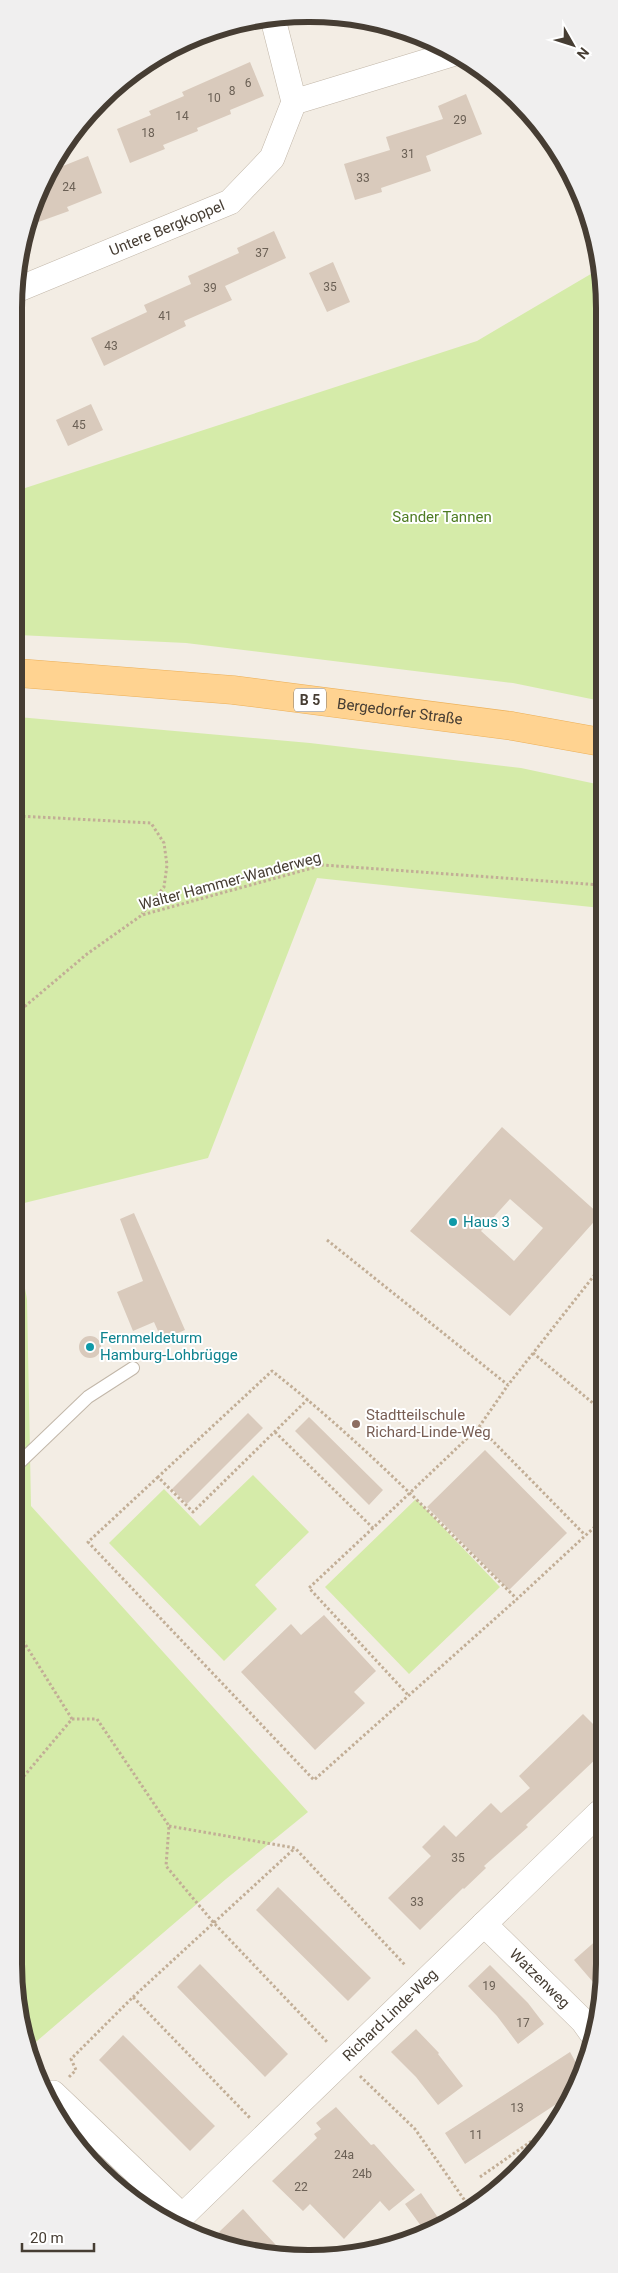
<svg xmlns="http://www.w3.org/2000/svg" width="618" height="2273" font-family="Roboto,sans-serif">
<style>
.green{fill:#d5eba9}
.building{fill:#d9cabc;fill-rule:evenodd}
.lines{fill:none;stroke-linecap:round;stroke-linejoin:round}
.lane-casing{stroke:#c2b7a9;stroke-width:14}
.street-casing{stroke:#c2b7a9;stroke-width:26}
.primary-casing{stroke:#ecb059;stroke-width:29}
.path{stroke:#c2ae96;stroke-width:3;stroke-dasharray:2.5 2.5;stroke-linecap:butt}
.lane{stroke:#fff;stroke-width:12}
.street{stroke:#fff;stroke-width:25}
.primary{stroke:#ffd391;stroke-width:28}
.culture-dot{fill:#0f9aa8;stroke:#fff;stroke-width:2}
.education-dot{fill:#8d6e63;stroke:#fff;stroke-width:2}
.labels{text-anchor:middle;stroke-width:4;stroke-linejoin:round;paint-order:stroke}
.number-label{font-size:12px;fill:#6b6055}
.shield{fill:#fff;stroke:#7e7770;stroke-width:1}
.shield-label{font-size:14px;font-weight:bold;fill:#463d33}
.street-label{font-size:15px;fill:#463d33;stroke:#fff}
.park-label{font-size:15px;fill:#4e7c23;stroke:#fff}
.culture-label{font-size:15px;fill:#0d838f;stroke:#fff;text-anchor:start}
.education-label{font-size:15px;fill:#785e54;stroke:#fff;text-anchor:start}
.rim{fill:none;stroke:#463d33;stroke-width:6}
</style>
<rect width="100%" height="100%" fill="#f3ede4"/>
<path class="green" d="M 601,268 L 601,701 L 513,683 L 186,643 L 18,635 L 19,490 L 477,341 Z
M 18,717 L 310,743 L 521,768 L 601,785 L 601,908 L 317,878 L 208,1158 L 16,1205 Z
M 16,1241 L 27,1299 L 31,1506 L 308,1812 L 226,1879 L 30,2047 L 14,1964 Z
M 253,1475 L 309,1532 L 255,1585 L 277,1609 L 224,1661 L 109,1543 L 164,1489 L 200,1526 Z
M 416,1499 L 500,1587 L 409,1674 L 325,1587 Z"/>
<path class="building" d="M 250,62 L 264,96 L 230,110 L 231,114 L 197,128 L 198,131 L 163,145 L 165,149 L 130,163 L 117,129 L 151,115 L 149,111 L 184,96 L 182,92 Z
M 466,94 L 482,134 L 426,156 L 431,171 L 381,188 L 382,192 L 355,200 L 344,164 L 390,150 L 386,137 L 443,119 L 438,106 Z
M 88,156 L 102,193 L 67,207 L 69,211 L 30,225 L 53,170 Z
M 274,231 L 286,258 L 225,286 L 232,300 L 184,321 L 186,326 L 104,366 L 91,338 L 147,312 L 144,305 L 191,284 L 188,276 L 239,253 L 237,248 Z
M 333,262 L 350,302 L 327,312 L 309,273 Z
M 91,404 L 103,430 L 68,446 L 56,420 Z
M 502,1127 L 600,1215 L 510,1316 L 410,1231 ZM 510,1199 L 543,1228 L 514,1261 L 481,1231 Z
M 134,1213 L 185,1330 L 162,1340 L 154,1322 L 133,1331 L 117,1292 L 143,1281 L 120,1219 Z
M79 1347a11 11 0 1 1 22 0a11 11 0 1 1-22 0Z
M 248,1413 L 263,1428 L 187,1504 L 172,1489 Z
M 309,1417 L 383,1490 L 369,1505 L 295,1431 Z
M 485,1450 L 567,1533 L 509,1590 L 427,1507 Z
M 324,1615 L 376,1671 L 354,1692 L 365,1703 L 315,1750 L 241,1672 L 291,1624 L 301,1635 Z
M 583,1714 L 599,1730 L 599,1756 L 526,1825 L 528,1827 L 484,1866 L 486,1868 L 464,1889 L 463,1888 L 420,1930 L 388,1898 L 431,1856 L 422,1847 L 444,1825 L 456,1837 L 491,1803 L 501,1813 L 530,1788 L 519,1776 Z
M 278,1887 L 371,1978 L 348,2001 L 256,1910 Z
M 599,1938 L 599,1989 L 574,1960 Z
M 200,1964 L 288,2054 L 265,2077 L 177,1987 Z
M 490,1965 L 528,2003 L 544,2024 L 518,2044 L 497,2016 L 468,1986 Z
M 416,2029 L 439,2053 L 438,2054 L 463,2086 L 438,2105 L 416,2077 L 391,2052 Z
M 123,2035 L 215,2126 L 190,2151 L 99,2060 Z
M 570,2052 L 579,2068 L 567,2097 L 465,2164 L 445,2133 Z
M 336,2107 L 371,2145 L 374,2144 L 415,2190 L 389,2211 L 380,2201 L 344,2239 L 310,2204 L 303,2211 L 272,2181 L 317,2138 L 314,2134 L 321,2129 L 316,2123 Z
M 421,2193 L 441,2222 L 424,2230 L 405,2204 Z
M 243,2209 L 261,2229 L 289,2259 L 229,2242 L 219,2232 Z"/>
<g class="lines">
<defs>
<path id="lane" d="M 15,1467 L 88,1397 L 133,1368
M 40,2083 L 53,2093"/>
<g id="street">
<path d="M 273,19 L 294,102"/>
<path id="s1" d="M 19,289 L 230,202 L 272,158 L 294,102 L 455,53"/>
<path id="s2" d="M 484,1924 L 583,2021 L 593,2035"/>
<path d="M 53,2093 L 182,2216"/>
<path id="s3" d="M 173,2225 L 599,1813"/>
</g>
<g id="primary">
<path id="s4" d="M 18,673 L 233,690 L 512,726 L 601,742"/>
</g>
</defs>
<use href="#lane" class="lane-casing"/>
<use href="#street" class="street-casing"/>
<use href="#primary" class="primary-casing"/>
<path class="path" d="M 18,816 L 151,823 L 164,843 L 167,865 L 164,887 L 142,914
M 17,1013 L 87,954 L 142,915 L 323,865 L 601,885
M 327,1240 L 508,1385 L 600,1268
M 533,1353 L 600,1409
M 308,1399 L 193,1512 L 158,1477 L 272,1371 C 360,1440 438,1521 517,1599 L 600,1522
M 479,1427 L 508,1385
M 275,1432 L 373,1528 L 479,1427 L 585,1535
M 158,1477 L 88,1542 L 314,1780 L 517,1599
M 373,1528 L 309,1588 L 409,1696
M 72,1719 L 97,1719 L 169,1826 L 166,1866 L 213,1922 L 328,2043
M 14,1788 L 72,1719 L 15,1628
M 169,1826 L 295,1848 L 406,1966
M 133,1997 L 294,1849
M 360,2076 L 415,2129 L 470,2208
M 69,2077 L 76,2070 L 71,2059 L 133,1997 L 250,2118
M 480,2177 L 556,2124"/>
<use href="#lane" class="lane"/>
<use href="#street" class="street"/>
<use href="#primary" class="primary"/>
</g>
<g class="culture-dot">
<circle cx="453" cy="1222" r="5"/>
<circle cx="90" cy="1347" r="5"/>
</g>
<circle class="education-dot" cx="356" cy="1424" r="5"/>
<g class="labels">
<g class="number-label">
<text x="248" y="87">6</text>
<text x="232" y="95">8</text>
<text x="214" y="102">10</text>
<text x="182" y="120">14</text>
<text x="460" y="124">29</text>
<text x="148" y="137">18</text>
<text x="408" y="158">31</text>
<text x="363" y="182">33</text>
<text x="69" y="191">24</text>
<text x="262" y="257">37</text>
<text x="330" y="291">35</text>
<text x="210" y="292">39</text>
<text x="165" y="320">41</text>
<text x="111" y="350">43</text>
<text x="79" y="429">45</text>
<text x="458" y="1862">35</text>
<text x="417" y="1906">33</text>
<text x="489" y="1990">19</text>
<text x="523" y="2027">17</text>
<text x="517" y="2112">13</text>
<text x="476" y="2139">11</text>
<text x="344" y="2159">24a</text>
<text x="362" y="2178">24b</text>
<text x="301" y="2191">22</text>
</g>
<rect class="shield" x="294" y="688.5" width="32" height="23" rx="4"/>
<g class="shield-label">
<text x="310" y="705">B 5</text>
</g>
<g class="street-label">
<text dy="5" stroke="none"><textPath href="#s1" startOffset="160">Untere Bergkoppel</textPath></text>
<text dy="5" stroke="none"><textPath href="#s4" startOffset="384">Bergedorfer Straße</textPath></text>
<text transform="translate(230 881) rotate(-15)" y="5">Walter Hammer-Wanderweg</text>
<text dy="5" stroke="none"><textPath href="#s2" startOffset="78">Watzenweg</textPath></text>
<text dy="5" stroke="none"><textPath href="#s3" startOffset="302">Richard-Linde-Weg</textPath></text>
</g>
<g class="park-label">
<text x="442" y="522">Sander Tannen</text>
</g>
<g class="culture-label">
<text x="463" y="1227">Haus 3</text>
<text x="100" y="1343">Fernmeldeturm<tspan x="100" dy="17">Hamburg-Lohbrügge</tspan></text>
</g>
<g class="education-label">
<text x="366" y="1420">Stadtteilschule<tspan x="366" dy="17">Richard-Linde-Weg</tspan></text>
</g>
</g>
<path d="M0 0H618V2273H0ZM308 22H310A286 286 0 0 1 596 308V1964A286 286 0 0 1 310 2250H308A286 286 0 0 1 22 1964V308A286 286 0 0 1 308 22Z" fill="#f0efef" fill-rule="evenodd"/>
<path class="rim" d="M308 22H310A286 286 0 0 1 596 308V1964A286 286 0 0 1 310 2250H308A286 286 0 0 1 22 1964V308A286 286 0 0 1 308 22Z"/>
<g transform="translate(573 45) rotate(129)" stroke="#ffffff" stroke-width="4" paint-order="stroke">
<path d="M0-4L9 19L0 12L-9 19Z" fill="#463d33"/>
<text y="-8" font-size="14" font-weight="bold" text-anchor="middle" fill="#463d33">N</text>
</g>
<path d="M22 2243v8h72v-8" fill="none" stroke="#463d33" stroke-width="2.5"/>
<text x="30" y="2243" font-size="15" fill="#463d33" stroke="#ffffff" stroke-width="4" paint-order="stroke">20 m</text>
</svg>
